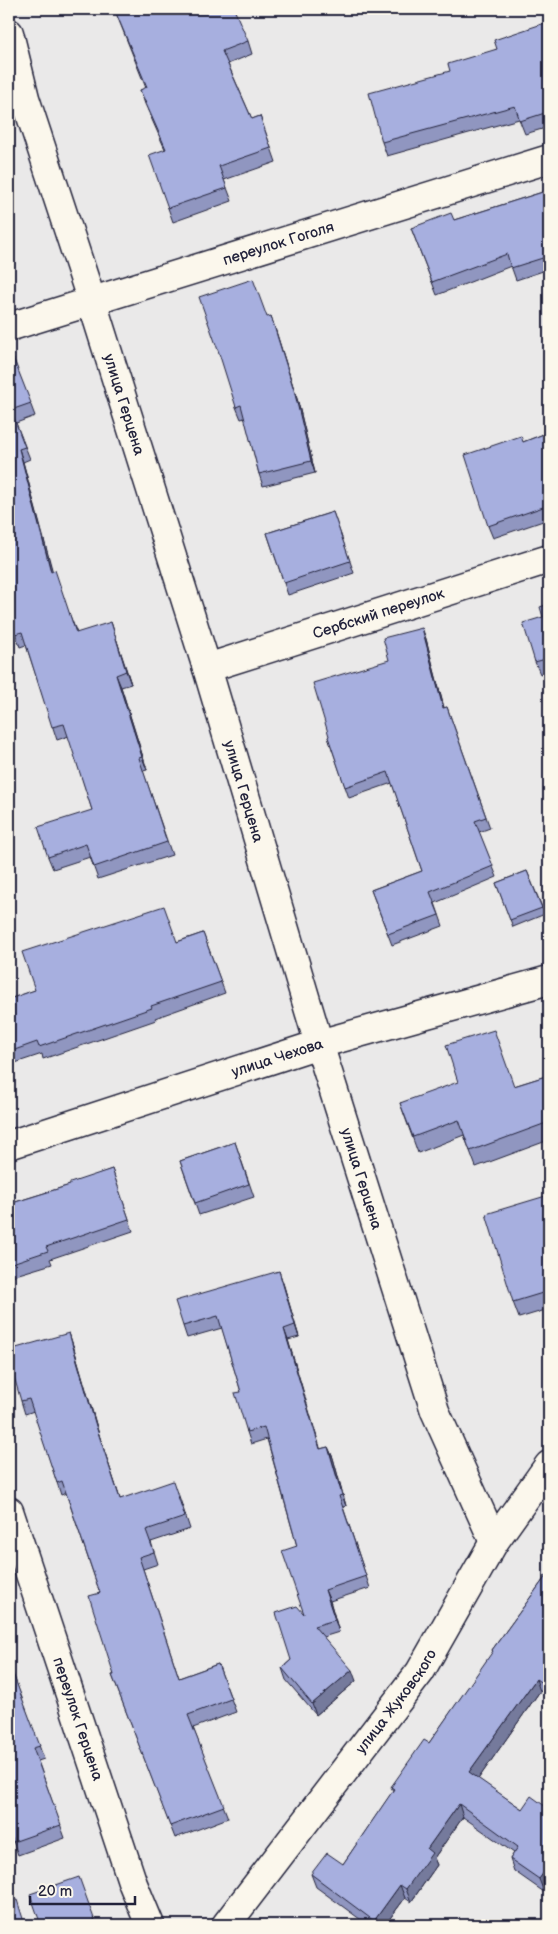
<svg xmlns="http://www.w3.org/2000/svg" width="558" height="1934" font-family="'Balsamiq Sans',sans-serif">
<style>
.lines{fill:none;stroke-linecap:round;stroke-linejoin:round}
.minor-casing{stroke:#22223b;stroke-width:31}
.minor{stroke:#fbf7ec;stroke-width:28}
.wall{fill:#9096c0;stroke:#22223b}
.shaded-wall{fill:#757a9c;stroke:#22223b}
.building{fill:#a7afdf;stroke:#22223b}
.labels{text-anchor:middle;stroke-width:4.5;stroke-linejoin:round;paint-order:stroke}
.street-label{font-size:15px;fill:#22223b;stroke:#fbf7ec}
</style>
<rect width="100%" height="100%" fill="#eae9e9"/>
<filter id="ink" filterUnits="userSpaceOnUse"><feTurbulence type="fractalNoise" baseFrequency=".02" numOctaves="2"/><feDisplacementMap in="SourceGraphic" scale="10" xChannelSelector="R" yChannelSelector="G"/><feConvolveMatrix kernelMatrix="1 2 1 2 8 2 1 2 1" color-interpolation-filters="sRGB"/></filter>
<g filter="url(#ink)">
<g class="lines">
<defs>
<g id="minor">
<path id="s1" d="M 9,33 L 25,98 L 92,302 L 207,668 L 319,1044 L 435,1411 L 494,1542"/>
<path id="s2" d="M 9,327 L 549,159"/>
<path id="s3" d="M 207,668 L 549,559"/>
<path id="s4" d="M 9,1145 L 319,1044 L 549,980"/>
<path id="s5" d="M 9,1511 L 133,1884 L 150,1925"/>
<path id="s6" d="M 226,1925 L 420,1672 L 494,1542 L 549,1465"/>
</g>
</defs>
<use href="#minor" class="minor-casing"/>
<use href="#minor" class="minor"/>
</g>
<path class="wall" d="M 549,9 L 549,127 L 525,134 L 519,119 L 387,156 L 382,142 L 450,71 L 497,49 L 548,22 Z
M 116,13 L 248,41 L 252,54 L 228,64 L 252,119 L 260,116 L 276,162 L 224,180 L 232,201 L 173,222 L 168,208 L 165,149 L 145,104 L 140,90 L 146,88 Z
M 549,190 L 549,269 L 516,280 L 511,266 L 437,295 L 411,228 L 454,220 Z
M 267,317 L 275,328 L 298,402 L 315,473 L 263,486 L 259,474 L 245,418 L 241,419 L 236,407 Z
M 9,347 L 35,416 L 16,423 L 30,459 L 23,462 L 52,571 L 77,633 L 115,635 L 131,684 L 121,687 L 147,770 L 143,771 L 172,855 L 98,879 L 90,857 L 53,869 L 48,857 L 92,810 L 69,736 L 57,740 L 26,645 L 20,647 L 9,615 Z
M 549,432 L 549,519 L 493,538 L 488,526 L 523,442 Z
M 333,512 L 354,573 L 288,595 L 267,533 Z
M 549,604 L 549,671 L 540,674 L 535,662 L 543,617 Z
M 422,628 L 426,639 L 444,708 L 447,707 L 490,828 L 479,832 L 497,877 L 435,903 L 443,926 L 392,945 L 371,890 L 422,871 L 392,783 L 349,798 L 328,737 L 329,736 L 389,660 Z
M 527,871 L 545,914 L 513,927 L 496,883 Z
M 203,933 L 225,993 L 155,1018 L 156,1020 L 43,1059 L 42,1054 L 9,1065 L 9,999 Z
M 549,1075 L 549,1140 L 476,1167 L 464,1135 L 418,1153 L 400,1103 L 514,1086 Z
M 235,1142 L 254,1197 L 199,1215 L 180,1161 Z
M 112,1169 L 133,1231 L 50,1259 L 52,1264 L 9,1277 L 9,1204 L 70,1185 Z
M 549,1195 L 549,1309 L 519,1318 L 513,1302 Z
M 283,1283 L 299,1337 L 288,1340 L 320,1449 L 328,1447 L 333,1458 L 346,1506 L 343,1507 L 370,1588 L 330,1601 L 339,1632 L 323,1637 L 356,1681 L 316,1715 L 286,1680 L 282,1668 L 291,1660 L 304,1614 L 297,1546 L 267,1439 L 251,1444 L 247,1432 L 241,1392 L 222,1328 L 187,1338 L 183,1326 Z
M 73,1345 L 100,1438 L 120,1499 L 178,1493 L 190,1529 L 151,1542 L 158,1564 L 143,1569 L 179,1678 L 218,1664 L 236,1712 L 193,1728 L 228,1818 L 175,1838 L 112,1675 L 114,1675 L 100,1593 L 66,1493 L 61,1495 L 34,1411 L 25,1414 L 21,1401 Z
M 549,1572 L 549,1698 L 540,1691 L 478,1779 L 522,1809 L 549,1809 L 549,1884 L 544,1892 L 514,1871 L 510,1859 L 514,1853 L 463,1817 L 434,1858 L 437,1865 L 411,1902 L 405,1898 L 385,1925 L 368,1925 L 316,1887 L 311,1874 L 343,1864 L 393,1791 L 391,1787 L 429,1743 L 493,1652 L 492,1650 Z
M 9,1663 L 44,1759 L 38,1761 L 65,1838 L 18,1855 L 9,1830 Z"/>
<path class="shaded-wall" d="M 271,316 L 298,402 L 315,473 L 311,461 Z
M 19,449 L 23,462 L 56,584 L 51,572 Z
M 111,622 L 115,635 L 131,684 L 126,671 Z
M 422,628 L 426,639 L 447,719 L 443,708 Z
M 116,675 L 121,687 L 147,770 L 142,757 Z
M 279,1271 L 283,1283 L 299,1337 L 295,1325 Z
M 284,1329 L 288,1340 L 324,1461 L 320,1449 Z
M 69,1333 L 73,1345 L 100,1438 L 124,1511 L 96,1426 Z
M 328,1447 L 333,1458 L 346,1506 L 342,1495 Z
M 325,1590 L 330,1601 L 339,1632 Z
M 352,1670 L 356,1681 L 316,1715 L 312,1704 Z
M 536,1679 L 540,1691 L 474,1785 L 469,1772 Z
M 459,1804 L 463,1817 L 434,1858 L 437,1865 L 411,1902 L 406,1889 L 427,1849 Z
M 549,1865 L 549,1884 L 544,1892 L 539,1879 Z
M 400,1885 L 405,1898 L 385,1925 L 376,1925 L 374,1921 Z"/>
<path class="building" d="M 120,9 L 234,9 L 248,41 L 222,51 L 252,119 L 260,116 L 271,148 L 219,166 L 227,188 L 168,208 L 149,155 L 166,149 L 140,90 L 147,87 L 116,13 L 121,11 Z
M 543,9 L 549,9 L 549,101 L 545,102 L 548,112 L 520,121 L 515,106 L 382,142 L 369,93 L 450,71 L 448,64 L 497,49 L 494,40 L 548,22 Z
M 549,190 L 549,256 L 511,268 L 507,254 L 432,282 L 411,228 L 451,213 L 454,220 Z
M 253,279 L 267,317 L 271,316 L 294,390 L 311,461 L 259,474 L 241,405 L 236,407 L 219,353 L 199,297 Z
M 9,347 L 31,403 L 11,410 L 25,447 L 19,449 L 51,572 L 55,570 L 76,633 L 111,622 L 126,671 L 116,675 L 142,757 L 139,758 L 167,842 L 94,867 L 86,844 L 48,857 L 38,827 L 92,810 L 64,724 L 52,727 L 22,632 L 15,634 L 9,615 Z
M 549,432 L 549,505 L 488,526 L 465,455 L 521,436 L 523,442 Z
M 333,512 L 350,561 L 284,583 L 267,533 Z
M 549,604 L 549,658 L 535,662 L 523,623 L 543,617 L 540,607 Z
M 422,628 L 443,708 L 447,707 L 486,817 L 475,821 L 493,866 L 430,892 L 439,915 L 388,934 L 371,890 L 422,871 L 388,772 L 345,787 L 328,737 L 329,736 L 313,683 L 389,660 L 383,638 Z
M 527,871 L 542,908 L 510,920 L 496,883 Z
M 164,906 L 177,942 L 203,933 L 221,982 L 151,1006 L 152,1008 L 39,1047 L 37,1042 L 9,1052 L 9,999 L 35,990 L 22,952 Z
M 494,1030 L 514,1086 L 549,1075 L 549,1122 L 470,1151 L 459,1120 L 413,1137 L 400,1103 L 458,1082 L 446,1045 Z
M 235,1142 L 249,1184 L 195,1203 L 180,1161 Z
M 112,1169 L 129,1219 L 46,1247 L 48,1251 L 9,1264 L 9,1204 L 70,1185 L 70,1183 Z
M 549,1195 L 549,1291 L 513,1302 L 486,1214 Z
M 279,1271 L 295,1325 L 284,1329 L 320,1449 L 328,1447 L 342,1495 L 339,1496 L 366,1576 L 325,1590 L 335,1620 L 314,1626 L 352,1670 L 312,1704 L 282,1668 L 291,1660 L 276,1613 L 297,1606 L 304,1614 L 282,1551 L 297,1546 L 264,1427 L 247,1432 L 235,1393 L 241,1392 L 218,1316 L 183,1326 L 175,1301 Z
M 69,1333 L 96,1426 L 120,1499 L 173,1481 L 185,1517 L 146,1530 L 154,1552 L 139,1557 L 179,1678 L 218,1664 L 231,1699 L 188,1715 L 224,1806 L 170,1826 L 112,1675 L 114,1675 L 89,1596 L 100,1593 L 62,1481 L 57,1483 L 29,1399 L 21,1401 L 9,1359 L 9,1350 Z
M 549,1572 L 549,1688 L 536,1679 L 469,1772 L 522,1809 L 531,1796 L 549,1809 L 549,1865 L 539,1879 L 510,1859 L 518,1847 L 459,1804 L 427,1849 L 432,1853 L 406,1889 L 400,1885 L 374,1921 L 311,1874 L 327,1853 L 343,1864 L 394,1789 L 391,1787 L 424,1740 L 429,1743 L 493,1651 L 492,1650 Z
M 9,1663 L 40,1746 L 33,1748 L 61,1825 L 13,1842 L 9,1830 Z
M 79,1877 L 96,1924 L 93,1925 L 41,1925 L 30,1894 Z
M 17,1900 L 25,1925 L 9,1925 L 9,1902 Z"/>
</g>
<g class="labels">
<g class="street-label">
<text dy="5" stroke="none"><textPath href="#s2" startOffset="282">переулок Гоголя</textPath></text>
<text dy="5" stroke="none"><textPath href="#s1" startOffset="389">улица Герцена</textPath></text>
<text dy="5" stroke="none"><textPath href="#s3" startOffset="180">Сербский переулок</textPath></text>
<text dy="5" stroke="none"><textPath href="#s1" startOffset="794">улица Герцена</textPath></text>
<text dy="5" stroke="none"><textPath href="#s4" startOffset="282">улица Чехова</textPath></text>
<text dy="5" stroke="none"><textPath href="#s1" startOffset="1199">улица Герцена</textPath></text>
<text dy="5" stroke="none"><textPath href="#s6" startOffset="281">улица Жуковского</textPath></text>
<text dy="5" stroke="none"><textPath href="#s5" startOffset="219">переулок Герцена</textPath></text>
</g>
</g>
<rect width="558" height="1934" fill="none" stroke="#fbf7ec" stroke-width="30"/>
<rect x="15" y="15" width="528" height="1904" fill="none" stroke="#22223b" stroke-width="2" filter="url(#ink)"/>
<path d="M30 1896v8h105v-8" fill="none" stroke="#22223b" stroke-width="2.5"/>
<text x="38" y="1896" font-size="15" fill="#22223b" stroke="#fbf7ec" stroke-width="4" paint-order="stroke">20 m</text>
</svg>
